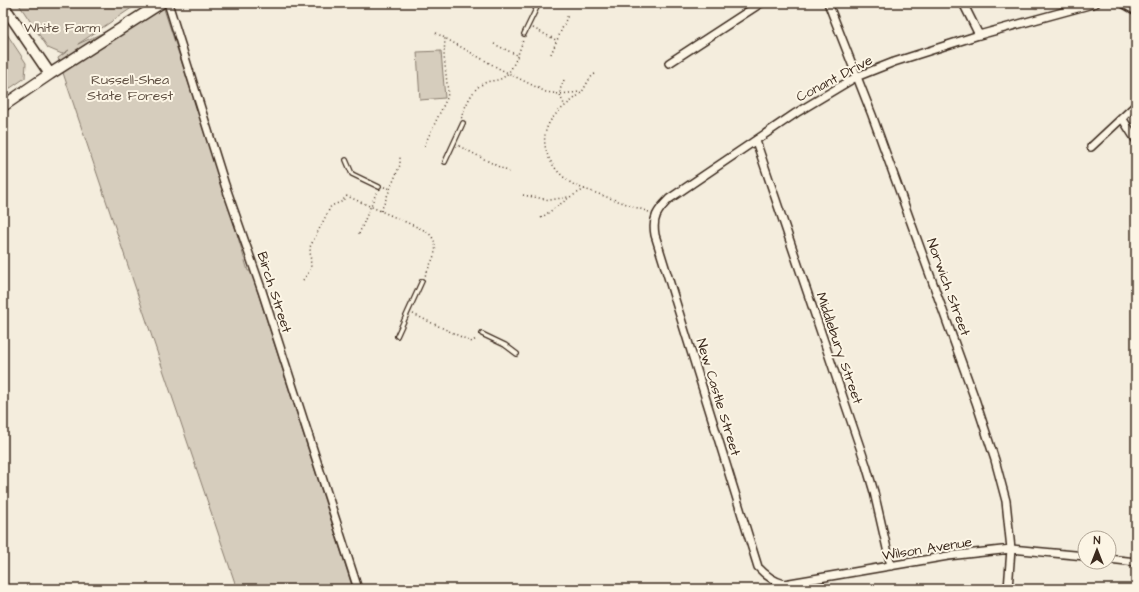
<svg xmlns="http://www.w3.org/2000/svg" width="1139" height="592" font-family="'Architects Daughter',sans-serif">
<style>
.built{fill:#e5ddce}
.green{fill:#d6cdbd;stroke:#887c6e}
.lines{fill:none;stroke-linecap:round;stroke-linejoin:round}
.lane-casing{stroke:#3b2a1e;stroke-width:6}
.street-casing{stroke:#3b2a1e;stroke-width:10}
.secondary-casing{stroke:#3b2a1e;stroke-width:13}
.path{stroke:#3b2a1e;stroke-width:1.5;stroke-dasharray:1 3;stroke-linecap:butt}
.lane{stroke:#fcf5e5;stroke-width:3.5}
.street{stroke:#fcf5e5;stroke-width:7}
.secondary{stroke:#fcf5e5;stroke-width:10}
.labels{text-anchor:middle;stroke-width:4;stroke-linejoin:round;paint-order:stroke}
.park-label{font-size:14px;fill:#625346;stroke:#fcf5e5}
.street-label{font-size:14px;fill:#3b2a1e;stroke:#fcf5e5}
</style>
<rect width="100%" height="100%" fill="#f4eddd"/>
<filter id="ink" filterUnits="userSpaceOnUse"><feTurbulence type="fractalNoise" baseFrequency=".025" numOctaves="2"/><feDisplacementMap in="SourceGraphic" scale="8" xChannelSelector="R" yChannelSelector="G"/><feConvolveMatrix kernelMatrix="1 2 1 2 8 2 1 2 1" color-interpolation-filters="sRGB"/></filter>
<g filter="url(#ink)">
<path class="built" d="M 1032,3 L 1062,3 L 1035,10 Z"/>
<path class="green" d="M 18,3 L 139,3 L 78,44 L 163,6 L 224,190 L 248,271 L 251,271 L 353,589 L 237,589 L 58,58 L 69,50 L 62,54 L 48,48 Z
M 3,28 L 26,63 L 25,78 L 3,93 Z
M 441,51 L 445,98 L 420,100 L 417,52 Z"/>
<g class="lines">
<defs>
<path id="lane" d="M 524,34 L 539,3
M 346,160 L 352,174 L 379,187
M 445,162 L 463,123
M 482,334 L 505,345 L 517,354
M 397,336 L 422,281"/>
<path id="street" d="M 168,3 L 225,185 L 262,291 L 358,589
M 828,3 L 872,115 L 976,402 L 995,460 L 1006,501 L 1011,549 L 1008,589
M 963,3 L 979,35
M 1122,3 L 1136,11
M 669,63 L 761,3
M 1122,118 L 1136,140
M 756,141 L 866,465 L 874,492 L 891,566
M 1091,147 L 1136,105
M 1085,556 L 1011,549 L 948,556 L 784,584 C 773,581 766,576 758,567 L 655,235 C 652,218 657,211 669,199 L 796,113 L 856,77 L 894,62 L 979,35 L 1096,3
M 1109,559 L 1136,562"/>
<path id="secondary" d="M 3,5 L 50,74
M 3,106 L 50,74 L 161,3"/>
</defs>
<use href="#lane" class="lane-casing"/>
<use href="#street" class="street-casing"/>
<use href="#secondary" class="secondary-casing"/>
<path class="path" d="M 533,28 L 556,40
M 436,33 L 500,69 L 546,92 L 559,94 L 581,92
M 494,44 L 517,55
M 551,54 L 568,15
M 595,74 C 588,78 586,87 581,93 C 571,102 559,109 551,120 C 534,145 554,174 576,186 L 649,212
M 564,80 C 558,93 559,94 565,106
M 462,118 L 461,117 C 467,104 472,87 487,82 C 493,80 500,81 505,76 C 513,70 520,50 523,40
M 424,146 L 447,98 L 448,93 L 444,56 L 445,38
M 459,146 L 509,172
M 384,187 L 390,189
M 523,195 L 550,200 L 568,197
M 381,211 L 400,165 L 400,156
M 541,218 L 570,197 L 585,189
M 359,234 L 377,191
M 303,280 L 311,269 L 310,247 L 331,206 L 341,202 L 347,196 L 426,231 C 444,245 432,259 425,276
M 413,314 L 472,342 L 477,338"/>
<use href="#lane" class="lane"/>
<use href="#street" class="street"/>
<use href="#secondary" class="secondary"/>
</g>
</g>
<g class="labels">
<g class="park-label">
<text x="62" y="32">White Farm</text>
<text x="130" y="84">Russell-Shea<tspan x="130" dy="16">State Forest</tspan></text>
</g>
<g class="street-label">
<text transform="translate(834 78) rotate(-28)" y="5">Conant Drive</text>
<text transform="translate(949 287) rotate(70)" y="5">Norwich Street</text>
<text transform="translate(275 292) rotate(72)" y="5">Birch Street</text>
<text transform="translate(840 348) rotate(71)" y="5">Middlebury Street</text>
<text transform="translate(719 397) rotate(73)" y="5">New Castle Street</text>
<text transform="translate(927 548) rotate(-9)" y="5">Wilson Avenue</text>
</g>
</g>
<rect width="1139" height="592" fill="none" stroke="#fcf5e5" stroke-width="16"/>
<rect x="8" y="8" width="1123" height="576" fill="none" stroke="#3b2a1e" stroke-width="1.5" filter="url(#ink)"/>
<g transform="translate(1097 550)"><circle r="19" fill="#fcf5e5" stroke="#afa495"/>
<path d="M0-3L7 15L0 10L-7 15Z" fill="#3b2a1e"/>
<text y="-6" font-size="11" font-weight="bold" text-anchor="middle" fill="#3b2a1e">N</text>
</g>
</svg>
